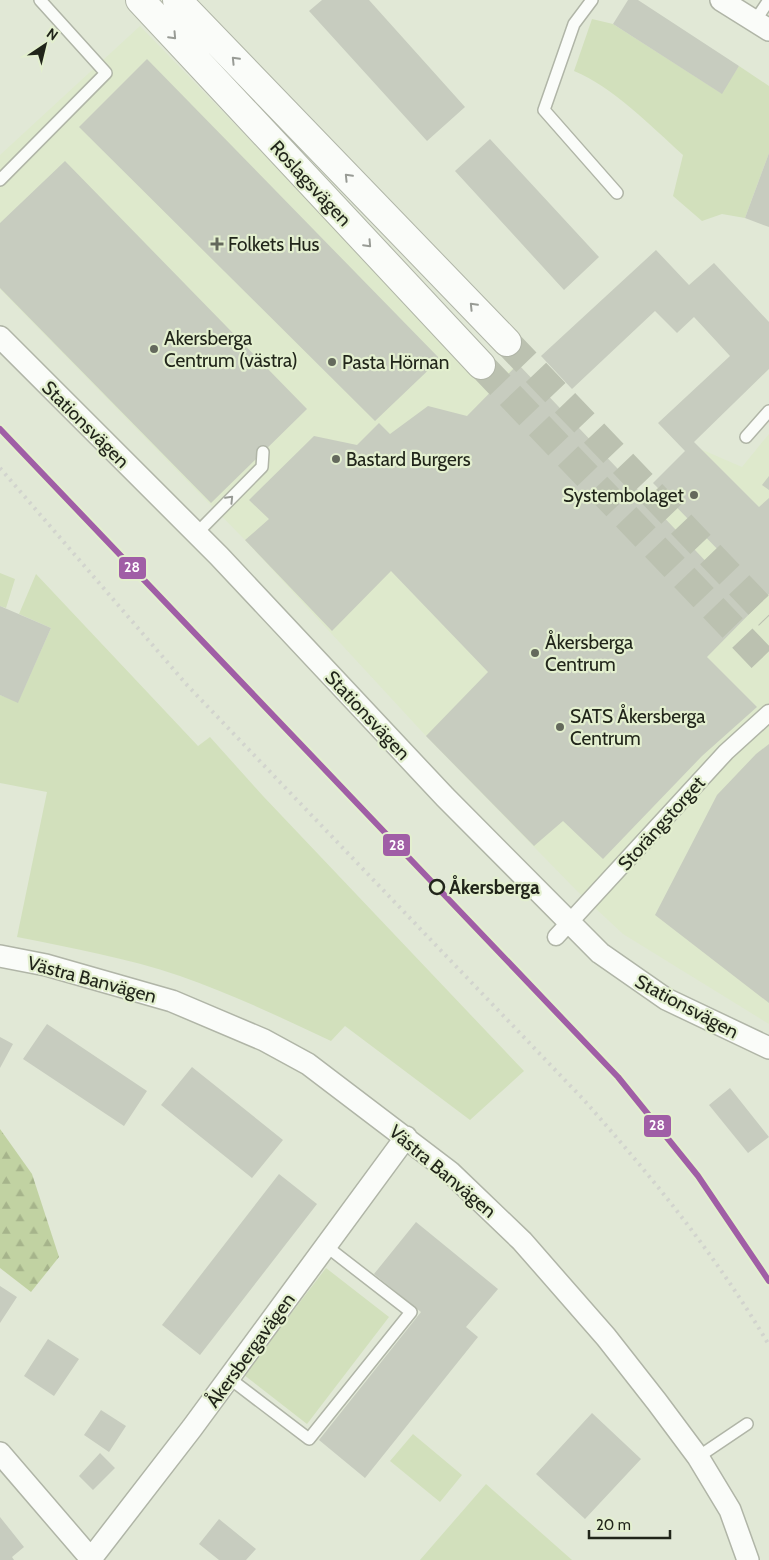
<svg xmlns="http://www.w3.org/2000/svg" width="769" height="1560" font-family="Cabin,sans-serif">
<style>
.built{fill:#dee9cc}
.forest{fill:url(#forest-firs)}
.park{fill:#d2e0bc}
.building{fill:#c7ccbf}
.lines{fill:none;stroke-linecap:round;stroke-linejoin:round}
.primary-tunnel{stroke:#bbc1b0;stroke-width:28;stroke-dasharray:28 14;stroke-linecap:butt}
.service-casing{stroke:#b0b5a7;stroke-width:14}
.pedestrian-casing{stroke:#b0b5a7;stroke-width:19}
.minor-casing{stroke:#b0b5a7;stroke-width:24}
.primary-casing{stroke:#b0b5a7;stroke-width:30}
.service{stroke:#fafcf9;stroke-width:11}
.pedestrian{stroke:#fafcf9;stroke-width:16}
.minor{stroke:#fafcf9;stroke-width:21}
.primary{stroke:#fafcf9;stroke-width:28}
.rail{stroke:#d2d4ce;stroke-width:4;stroke-dasharray:2.5 5;stroke-linecap:butt}
.rail-1-casing{stroke:#e3efcf;stroke-width:10}
.rail-1{stroke:#a05ea6;stroke-width:6}
.oneway{stroke:#989b95}
.poi-dot{fill:#64695c;stroke:#e3efcf;stroke-width:2}
.stop-dot{fill:#e3efcf;stroke:#21251a;stroke-width:2.5}
.labels{text-anchor:middle;stroke-width:4.5;stroke-linejoin:round;paint-order:stroke}
.street-label{font-size:19px;fill:#21251a;stroke:#e3efcf}
.poi-label{font-size:19px;fill:#21251a;stroke:#e3efcf;text-anchor:start}
.stop-label{font-size:19px;font-weight:bold;fill:#21251a;stroke:#e3efcf;text-anchor:start}
.line-badge{stroke:#e3efcf;stroke-width:2}
.badge-label{font-size:14px;text-anchor:middle;font-weight:bold;fill:#fff}
</style>
<defs>
<pattern id="forest-firs" width="22" height="20" patternUnits="userSpaceOnUse" patternTransform="scale(1.25)"><rect width="22" height="20" fill="#c1d2a2"/><path d="M5 1l3.5 6h-7zM16 11l3.5 6h-7z" fill="#a6b48b"/></pattern>
</defs>
<rect width="100%" height="100%" fill="#e1e8d6"/>
<path class="built" d="M 140,26 L 488,386 L 518,364 L 646,499 L 698,448 L 742,467 L 769,434 L 769,1024 L 623,934 L 578,892 L 426,736 L 245,540 L 0,289 L 0,155 Z"/>
<path class="forest" d="M 0,1129 L 32,1174 L 59,1257 L 31,1292 L 0,1268 Z"/>
<path class="park" d="M 592,19 L 613,24 L 721,93 L 739,66 L 769,86 L 769,153 L 745,218 L 722,214 L 702,221 L 673,196 L 683,155 C 651,126 613,87 574,71 Z
M 0,573 L 15,579 L 6,608 L 0,606 Z
M 36,574 L 198,746 L 210,737 L 263,796 L 524,1071 L 470,1120 L 345,1026 L 331,1041 C 282,1018 232,994 180,976 C 127,958 72,948 17,937 L 47,792 L 0,783 L 0,695 L 18,702 L 51,628 L 19,614 Z
M 326,1268 L 389,1317 L 307,1424 L 244,1375 Z
M 413,1434 L 462,1475 L 440,1502 L 390,1461 Z
M 486,1484 L 572,1560 L 420,1560 Z"/>
<path class="building" d="M 322,0 L 369,0 L 465,107 L 427,141 L 309,11 Z
M 628,0 L 638,0 L 739,66 L 722,94 L 613,24 Z
M 147,59 L 440,359 L 375,421 L 79,127 Z
M 490,139 L 599,257 L 564,290 L 455,171 Z
M 769,153 L 769,227 L 745,218 Z
M 65,161 L 307,409 L 211,503 L 0,288 L 0,223 Z
M 656,250 L 689,285 L 714,263 L 769,322 L 769,369 L 694,442 L 759,507 L 769,498 L 769,594 L 707,657 L 757,707 L 702,756 L 603,859 L 563,821 L 534,846 L 426,736 L 488,672 L 391,571 L 332,631 L 245,540 L 269,519 L 249,500 L 314,436 L 357,445 L 379,423 L 390,434 L 428,406 L 467,416 L 518,364 L 715,571 L 727,559 L 653,483 L 685,451 L 658,423 L 730,356 L 694,317 L 677,333 L 655,311 L 572,389 L 541,356 Z
M 769,476 L 769,490 L 762,485 Z
M 0,606 L 51,628 L 18,703 L 0,695 Z
M 769,744 L 769,1003 L 655,915 L 717,795 L 756,754 Z
M 47,1024 L 147,1091 L 124,1126 L 23,1059 Z
M 0,1037 L 13,1044 L 0,1068 Z
M 192,1067 L 283,1140 L 252,1178 L 161,1105 Z
M 730,1088 L 769,1137 L 748,1153 L 709,1105 Z
M 279,1174 L 317,1204 L 200,1355 L 162,1325 Z
M 416,1222 L 498,1289 L 466,1327 L 478,1337 L 365,1478 L 319,1440 L 421,1312 L 374,1274 Z
M 0,1286 L 17,1297 L 0,1323 Z
M 48,1339 L 79,1359 L 54,1396 L 24,1376 Z
M 101,1410 L 126,1426 L 109,1452 L 84,1435 Z
M 592,1413 L 641,1459 L 585,1519 L 536,1474 Z
M 100,1453 L 115,1468 L 93,1490 L 79,1476 Z
M 0,1517 L 24,1547 L 12,1557 L 14,1560 L 0,1560 Z
M 219,1519 L 256,1549 L 246,1560 L 219,1560 L 199,1544 Z"/>
<g class="lines">
<path class="primary-tunnel" d="M 507,342 L 769,616
M 481,365 L 769,666"/>
<defs>
<path id="service" d="M 592,0 L 574,24 L 544,110 L 617,193
M 755,21 L 769,0
M 0,180 L 106,73 L 40,0
M 746,437 L 769,411
M 196,534 L 262,467 L 263,452
M 229,1378 L 309,1439 L 411,1312 L 326,1246
M 698,1457 L 747,1424"/>
<path id="pedestrian" d="M 556,937 L 726,752 L 769,713"/>
<path id="minor" d="M 721,0 L 769,30
M 0,337 L 219,556 L 445,797 L 600,953 L 666,999 L 769,1048
M 0,956 L 46,965 L 172,1001 L 264,1040 L 308,1064 L 450,1172 L 522,1241 L 606,1337 L 657,1402 L 698,1457 L 730,1510 L 748,1560
M 0,1453 L 92,1560
M 90,1560 L 192,1428 L 406,1137"/>
<path id="primary" d="M 140,0 L 481,365
M 177,0 L 507,342"/>
</defs>
<use href="#service" class="service-casing"/>
<use href="#pedestrian" class="pedestrian-casing"/>
<use href="#minor" class="minor-casing"/>
<use href="#primary" class="primary-casing"/>
<use href="#service" class="service"/>
<use href="#pedestrian" class="pedestrian"/>
<use href="#minor" class="minor"/>
<use href="#primary" class="primary"/>
<path class="rail" d="M 0,468 L 187,685 L 583,1099 C 652,1177 716,1255 769,1345"/>
<defs>
<path id="rail-1" d="M 0,429 L 618,1077 L 698,1176 L 769,1281"/>
</defs>
<use href="#rail-1" class="rail-1-casing"/>
<use href="#rail-1" class="rail-1"/>
</g>
<defs><path id="oneway-chevron" d="M-2-3.5L2.5 0L-2 3.5" fill="none" stroke-width="1.6" stroke-linecap="round" stroke-linejoin="round" transform="scale(1.25)"/></defs>
<g class="oneway">
<use href="#oneway-chevron" transform="translate(173 36) rotate(47)"/>
<use href="#oneway-chevron" transform="translate(235 60) rotate(-134)"/>
<use href="#oneway-chevron" transform="translate(348 177) rotate(-134)"/>
<use href="#oneway-chevron" transform="translate(368 244) rotate(47)"/>
<use href="#oneway-chevron" transform="translate(473 306) rotate(-134)"/>
<use href="#oneway-chevron" transform="translate(230 499) rotate(-46)"/>
</g>
<g class="poi-dot">
<path d="M214.5 236.5h5v5h5v5h-5v5h-5v-5h-5v-5h5z"/>
<circle cx="154" cy="349" r="5"/>
<circle cx="332" cy="362" r="5"/>
<circle cx="336" cy="459" r="5"/>
<circle cx="694" cy="495" r="5"/>
<circle cx="535" cy="653" r="5"/>
<circle cx="560" cy="727" r="5"/>
</g>
<circle class="stop-dot" cx="437" cy="887" r="7"/>
<g class="labels">
<g class="street-label">
<text transform="translate(311 183) rotate(47)" y="7">Roslagsvägen</text>
<text transform="translate(86 424) rotate(45)" y="7">Stationsvägen</text>
<text transform="translate(368 715) rotate(47)" y="7">Stationsvägen</text>
<text transform="translate(661 823) rotate(-48)" y="7">Storängstorget</text>
<text transform="translate(92 979) rotate(15)" y="7">Västra Banvägen</text>
<text transform="translate(687 1006) rotate(28)" y="7">Stationsvägen</text>
<text transform="translate(443 1171) rotate(40)" y="7">Västra Banvägen</text>
<text transform="translate(250 1350) rotate(-54)" y="7">Åkersbergavägen</text>
</g>
<g class="poi-label">
<text x="228" y="251">Folkets Hus</text>
<text x="164" y="345">Akersberga<tspan x="164" dy="22">Centrum (västra)</tspan></text>
<text x="342" y="369">Pasta Hörnan</text>
<text x="346" y="466">Bastard Burgers</text>
<text x="684" y="502" text-anchor="end">Systembolaget</text>
<text x="545" y="649">Åkersberga<tspan x="545" dy="22">Centrum</tspan></text>
<text x="570" y="723">SATS Åkersberga<tspan x="570" dy="22">Centrum</tspan></text>
</g>
<g class="stop-label">
<text x="449" y="894">Åkersberga</text>
</g>
</g>
<g class="line-badge">
<rect x="118" y="556" width="29" height="24" rx="5" fill="#a05ea6"/>
<rect x="382" y="833" width="29" height="24" rx="5" fill="#a05ea6"/>
<rect x="643" y="1114" width="29" height="24" rx="5" fill="#a05ea6"/>
</g>
<g class="badge-label">
<text x="132" y="572">28</text>
<text x="397" y="850">28</text>
<text x="657" y="1130">28</text>
</g>
<g transform="translate(45 45) rotate(35)" stroke="#e3efcf" stroke-width="4" paint-order="stroke">
<path d="M0-4L9 19L0 12L-9 19Z" fill="#21251a"/>
<text y="-8" font-size="14" font-weight="bold" text-anchor="middle" fill="#21251a">N</text>
</g>
<path d="M589 1530v8h81v-8" fill="none" stroke="#21251a" stroke-width="2.5"/>
<text x="596" y="1530" font-size="15" fill="#21251a" stroke="#e3efcf" stroke-width="4" paint-order="stroke">20 m</text>
</svg>
